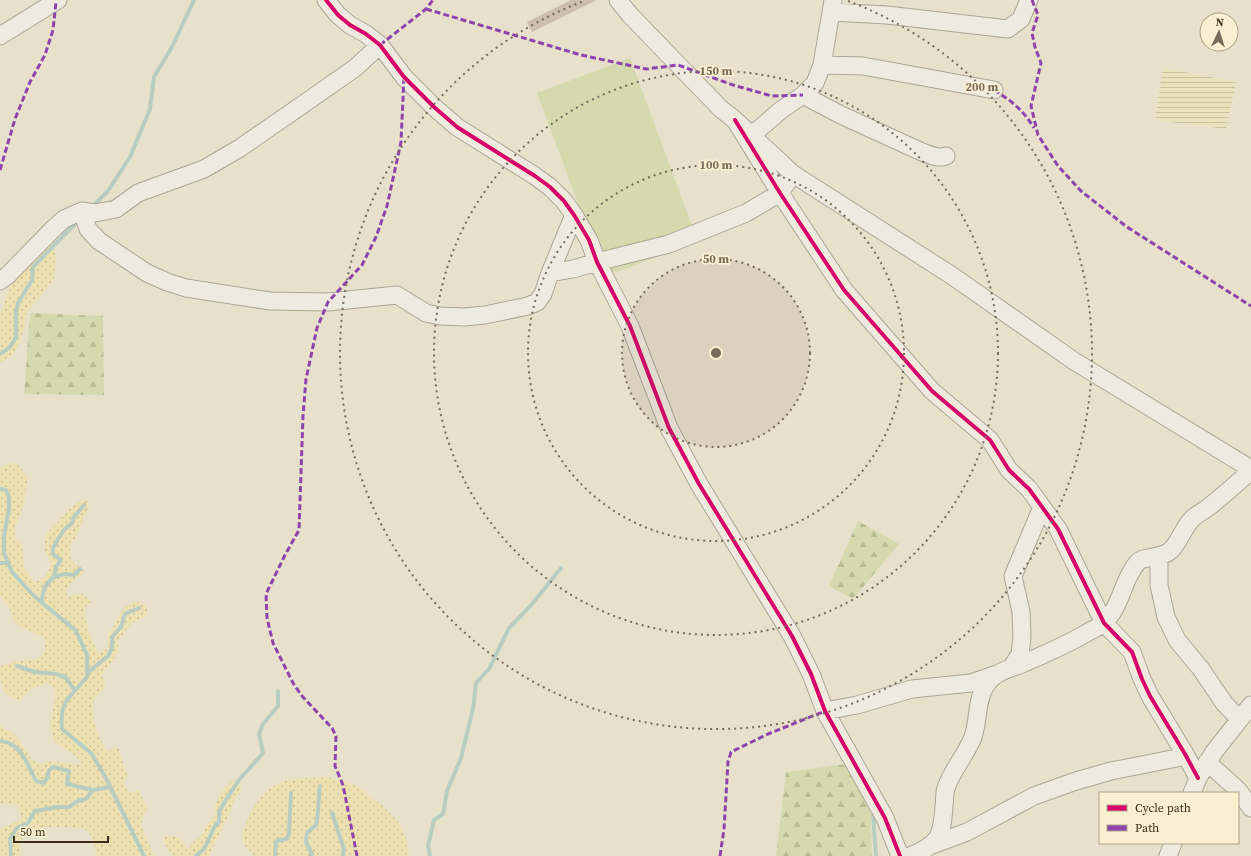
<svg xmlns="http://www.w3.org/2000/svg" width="1251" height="856" font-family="'Source Serif 4',serif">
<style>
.farmland{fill:url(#farmland-rules)}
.grass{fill:#d6d9ad}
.forest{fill:url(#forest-firs)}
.sand{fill:url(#sand-dots)}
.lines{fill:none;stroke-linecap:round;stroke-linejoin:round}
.stream{stroke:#b8cdc2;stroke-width:4}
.building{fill:#ccbfad}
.minor-casing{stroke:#aca596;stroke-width:19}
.minor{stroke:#efeadf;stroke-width:17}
.quiet{stroke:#8e44ad;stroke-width:3;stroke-dasharray:6 3;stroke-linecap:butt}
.cycleway-casing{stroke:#f9f0d1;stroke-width:6}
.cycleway{stroke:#d6006c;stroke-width:4}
.ring{fill:none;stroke:#786c5a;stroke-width:2;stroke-dasharray:2 4}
.centre{fill:#786c5a;stroke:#f9f0d1;stroke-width:2}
.ring-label{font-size:12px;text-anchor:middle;font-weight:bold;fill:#786c5a;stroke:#f9f0d1;stroke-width:3.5;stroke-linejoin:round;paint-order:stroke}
</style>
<defs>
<pattern id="farmland-rules" width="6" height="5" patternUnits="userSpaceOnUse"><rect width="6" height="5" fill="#e9e2bb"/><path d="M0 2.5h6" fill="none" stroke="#c9c2a0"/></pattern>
<pattern id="forest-firs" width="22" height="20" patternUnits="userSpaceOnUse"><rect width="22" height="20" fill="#d6d9ad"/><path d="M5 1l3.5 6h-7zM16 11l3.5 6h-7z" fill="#b9bb94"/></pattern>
<pattern id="sand-dots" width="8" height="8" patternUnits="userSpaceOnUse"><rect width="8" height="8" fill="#ede0b0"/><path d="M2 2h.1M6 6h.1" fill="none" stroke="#ccc097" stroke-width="1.8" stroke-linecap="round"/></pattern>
</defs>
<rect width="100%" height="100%" fill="#e7e1cc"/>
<path class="farmland" d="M 1163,68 L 1236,82 L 1226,129 L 1155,120 Z"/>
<path class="grass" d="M 630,58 L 698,242 L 605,276 L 537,93 Z"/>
<path class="forest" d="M 30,313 L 103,316 L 104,395 L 24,394 Z
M 858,521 L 899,544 L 853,599 L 829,586 Z
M 854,763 L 870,797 L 872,856 L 776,856 L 786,772 Z"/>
<path class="sand" d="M 41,244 L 54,245 L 56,259 L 54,279 L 26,314 L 23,334 L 14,354 L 0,363 L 0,315 L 9,290 L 8,278 Z
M 9,463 L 18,464 L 28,478 L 24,504 L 15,528 L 15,539 L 21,541 L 23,549 L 24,568 L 35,582 C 45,580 48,572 51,563 L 44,548 L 47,532 C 56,526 73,503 81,501 C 83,500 85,501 88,501 L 89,506 L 78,531 L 76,539 L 71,544 C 69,556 70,562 81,567 L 84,572 C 75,579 65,584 67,596 L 83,593 L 91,602 L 84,610 L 89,633 L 98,653 L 107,649 L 109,634 L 124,607 L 134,602 L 139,602 L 145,604 L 148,612 L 145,617 L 133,622 L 117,641 C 117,643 119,647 119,650 C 119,653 104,672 101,676 L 105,678 C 105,682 105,688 102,691 C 100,694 96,696 94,700 C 89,713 99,742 108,751 L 115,747 L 119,749 L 124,767 L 128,774 L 124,782 L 129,793 L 139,790 L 147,808 L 142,820 L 142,827 L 154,856 L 97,856 C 94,846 93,836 85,829 C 61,827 17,818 20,856 L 0,856 L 0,829 L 17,821 L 21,818 L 20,810 L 16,805 L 0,803 L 0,726 L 16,735 L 31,759 L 40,764 L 48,761 L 82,765 L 77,757 L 54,742 L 50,726 L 55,697 L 55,689 L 47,683 C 34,686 28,691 20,701 C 0,695 0,684 0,666 L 2,665 L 24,660 L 36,659 L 44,654 L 45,644 L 43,637 L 22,628 L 15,623 L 9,607 L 0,596 L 0,468 Z
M 328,777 L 356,785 L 384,807 L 400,824 L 407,841 L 409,856 L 254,856 C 251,853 244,846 243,841 C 241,825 258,794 273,786 C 289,777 310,778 328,777 Z
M 232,780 L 242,788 L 234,801 L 231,810 L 209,856 C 201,856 180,856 174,856 C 168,853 164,843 163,837 C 174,834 182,837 187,848 L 189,848 L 193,842 L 202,835 L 207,825 L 215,815 L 215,806 L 220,794 Z"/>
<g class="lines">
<path class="stream" d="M 91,208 L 108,191 L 130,157 L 150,109 L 154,77 L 172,47 L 194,0
M 0,354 L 9,348 L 16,338 L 16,312 L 18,303 L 32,280 L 33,267 L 79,220
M 0,489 L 6,490 L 9,497 L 9,509 L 4,536 L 4,553 L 12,572 L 35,597 L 57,615 L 76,631 L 87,655 L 87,677 C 71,696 59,701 62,729 L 91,753 L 106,778 L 144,856
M 0,563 L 8,563
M 54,577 L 65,574 L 74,575 L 80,569
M 42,602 C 43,589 44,586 54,577 L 56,567 L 61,560 L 53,554 L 53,548 L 58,539 L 64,530 L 72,523 L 74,517 L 84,505
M 17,666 L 35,672 L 56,674 L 65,677 L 75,690
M 87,673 L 108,656 L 112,648 L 112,637 L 121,627 L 125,614 L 139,608
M 0,741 C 21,742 27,764 36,781 L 44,783 L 47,778 L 49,770 L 53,767 L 69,771 L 67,784 L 93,790 L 110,787
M 332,813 L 344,849 L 343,856
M 873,815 L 876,856
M 11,856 L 10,839 L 16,829 L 28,823 L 35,811 L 58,807 L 69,807 L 78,801 L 86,799 L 93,790
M 196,856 L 204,849 L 215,826 L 219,822 L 219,812 L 227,798 L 239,780 L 263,753 L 259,734 L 263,724 L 278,706 L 278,691
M 275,856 L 276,841 L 287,839 L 289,833 L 291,793
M 310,856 L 312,854 L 306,842 L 307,833 L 316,825 C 319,812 318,799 320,786
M 430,856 L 428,846 L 434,820 L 443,814 L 447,791 L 461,758 L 473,709 L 476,683 L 489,669 L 509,628 L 532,604 L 561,568"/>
</g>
<path class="building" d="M 571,0 L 597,0 L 532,32 L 527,22 Z"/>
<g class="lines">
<defs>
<path id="minor" d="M 326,0 L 338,15 L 350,25 L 366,34 L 380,45 L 404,77 L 434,107 L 457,127 L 535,176 L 550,187 L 564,201 L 574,215 L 589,240 L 597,262 L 630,326 L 669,428 L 699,484 L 792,636 L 811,674 L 825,711 L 885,818 L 900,856
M 618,0 L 630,15 L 721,109 L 735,120 L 793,174 L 951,275 L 1074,361 L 1251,469
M 831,12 L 887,15 L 1008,29 L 1021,19 L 1029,0
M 0,36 L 58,0
M 822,65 L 863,66 L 994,90
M 803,95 L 841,115 L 922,152 C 930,155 938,159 946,156
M 735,120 L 780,193 L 844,290 L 932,391 L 990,440 L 1009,470 L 1029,489 L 1058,529 L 1104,623 L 1132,652 L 1142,679 L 1150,696 L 1185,754 L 1198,778
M 751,136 L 781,110 L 803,95 L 815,83 L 822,65 L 833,0
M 82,211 L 88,229 L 99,241 L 147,273 L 167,282 L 186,288 L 270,301 L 328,302 L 397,295 L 426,313 L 440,316 L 464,317 L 485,315 L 528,306 L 537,302 L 543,294 L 550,273 L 573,269 L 597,262 L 669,244 L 746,213 L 780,193 L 793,174
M 550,273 L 574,215
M 0,281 L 8,275 L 53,229 L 64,219 L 82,211 L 95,213 L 116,209 L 138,193 L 204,169 L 240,148 L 292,112 L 355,68 L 380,45
M 1159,557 L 1159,585 L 1166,617 L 1177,640 L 1201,669 L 1224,703 L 1239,719
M 1011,668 L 1020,654 L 1022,637 L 1021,612 L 1013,576 L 1042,507
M 825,711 L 857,705 L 912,689 L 971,683 L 994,675
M 1207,762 L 1238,790 L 1251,808
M 1192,793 L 1198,778 L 1214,752 L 1251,705
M 932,845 L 967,832 L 1034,796 L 1076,781 L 1111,771 L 1177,758 L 1185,754
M 910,856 C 939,844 942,837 944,806 C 945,800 944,794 946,788 C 952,770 966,755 973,737 C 979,720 976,700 986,685 C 994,672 1009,669 1022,664 C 1045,654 1069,644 1090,631 C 1094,629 1100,627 1103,623 C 1122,607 1122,580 1137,563 C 1143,555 1162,560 1172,549 C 1180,540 1184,527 1192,519 C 1197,514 1204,511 1210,506 C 1224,495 1237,483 1251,471
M 1168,856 L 1173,843"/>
</defs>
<use href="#minor" class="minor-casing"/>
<use href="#minor" class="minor"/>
<path class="quiet" d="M 1032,0 L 1038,15 L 1032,33 L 1035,47 L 1041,63 L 1031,106 L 1038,135 L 1058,166 L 1081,191 L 1127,227 L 1251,306
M 426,9 L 581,55 L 646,69 L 678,65 L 733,85 L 772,96 L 803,95
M 380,45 L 426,9 L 433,0
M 994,90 C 1012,101 1023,110 1034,128
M 0,170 L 15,119 L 30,82 L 45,55 L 53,30 L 56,2
M 357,856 L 343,785 L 335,766 L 336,736 L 332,728 L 302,696 L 293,683 L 273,643 L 267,618 L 266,594 L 285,555 L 299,530 L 303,416 L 306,379 L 317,328 L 328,302 L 362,265 L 376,237 L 387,206 L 401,142 L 404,77
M 720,856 L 724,829 L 728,762 L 731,752 L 768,734 L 825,711"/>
<defs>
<path id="cycleway" d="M 326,0 L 338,15 L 350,25 L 366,34 L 380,45 L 404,77 L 434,107 L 457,127 L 535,176 L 550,187 L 564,201 L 574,215 L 589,240 L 597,262 L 630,326 L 669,428 L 699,484 L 792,636 L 811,674 L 825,711 L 885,818 L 900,856
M 735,120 L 780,193 L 844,290 L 932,391 L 990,440 L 1009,470 L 1029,489 L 1058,529 L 1104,623 L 1132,652 L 1142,679 L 1150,696 L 1185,754 L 1198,778"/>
</defs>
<use href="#cycleway" class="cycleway-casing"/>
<use href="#cycleway" class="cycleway"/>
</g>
<circle cx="716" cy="353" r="94" fill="#786c5a" fill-opacity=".12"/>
<g class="ring">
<circle cx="716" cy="353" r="94"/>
<circle cx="716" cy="353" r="188"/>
<circle cx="716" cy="353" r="282"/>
<path d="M848 1A376 376 0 1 1 584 1"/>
</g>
<circle cx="716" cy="353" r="6" class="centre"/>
<g class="ring-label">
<text x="716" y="75">150 m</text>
<text x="982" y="91">200 m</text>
<text x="716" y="169">100 m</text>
<text x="716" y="263">50 m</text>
</g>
<rect x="1099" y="792" width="140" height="52" fill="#f9f0d1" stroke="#aea289"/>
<rect x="1107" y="805" width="20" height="6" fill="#d6006c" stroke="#aea289"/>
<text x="1135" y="812" font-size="12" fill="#3d2d1c">Cycle path</text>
<rect x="1107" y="825" width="20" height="6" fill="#8e44ad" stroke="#aea289"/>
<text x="1135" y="832" font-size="12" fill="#3d2d1c">Path</text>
<g transform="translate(1219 32) rotate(4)"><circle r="19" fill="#f9f0d1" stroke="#aea289"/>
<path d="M0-3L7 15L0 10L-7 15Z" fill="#786c5a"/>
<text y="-6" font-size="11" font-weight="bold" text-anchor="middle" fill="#3d2d1c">N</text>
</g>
<path d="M14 836v6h94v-6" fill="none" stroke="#3d2d1c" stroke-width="2"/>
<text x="20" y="836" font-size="12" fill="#3d2d1c" stroke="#f9f0d1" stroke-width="3" paint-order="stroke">50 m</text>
</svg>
